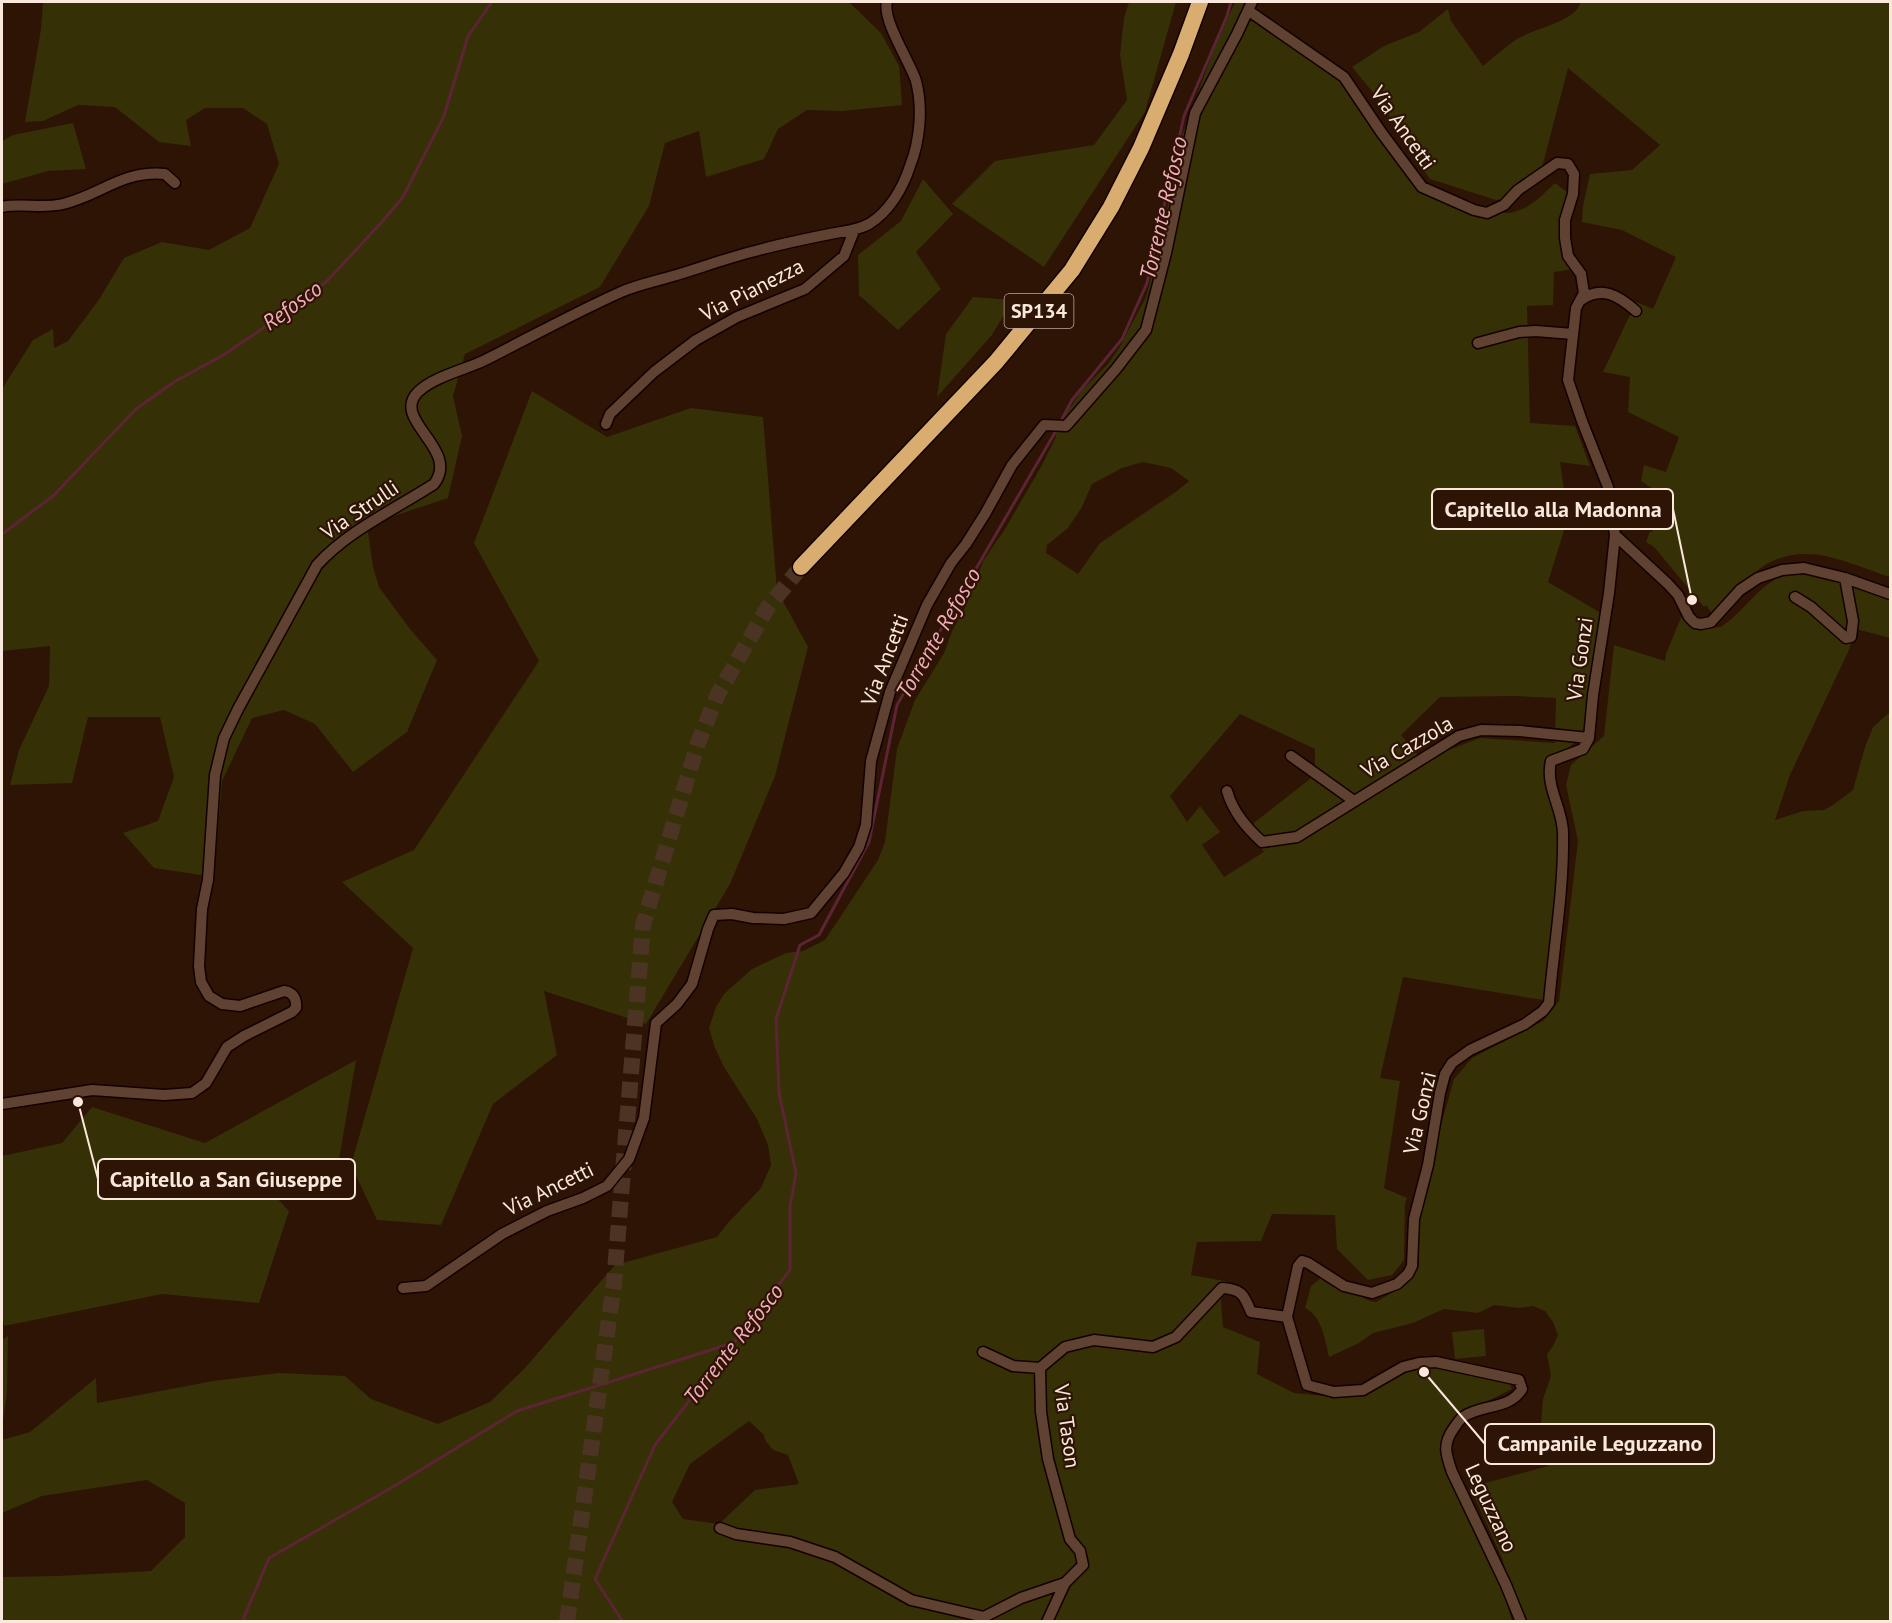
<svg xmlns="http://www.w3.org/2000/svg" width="1892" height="1623" font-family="'PT Sans',sans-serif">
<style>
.green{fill:#363006;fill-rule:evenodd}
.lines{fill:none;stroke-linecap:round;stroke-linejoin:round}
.stream{stroke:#5c2435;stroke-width:3}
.highway-tunnel{stroke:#4c3425;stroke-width:16;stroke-dasharray:16 8;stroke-linecap:butt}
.minor-casing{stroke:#130100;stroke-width:13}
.highway-casing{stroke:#130100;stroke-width:19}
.minor{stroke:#5f4231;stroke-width:10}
.highway{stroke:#d8ad6f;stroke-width:16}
.labels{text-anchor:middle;stroke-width:4.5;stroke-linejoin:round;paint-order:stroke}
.shield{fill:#2d1404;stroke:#bca89c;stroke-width:1.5}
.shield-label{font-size:20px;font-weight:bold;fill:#fae8dd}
.street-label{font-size:21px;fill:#fae8dd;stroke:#2d1404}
.water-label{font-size:22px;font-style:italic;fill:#f6abbd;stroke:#2d1404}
.leader{fill:none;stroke:#fae8dd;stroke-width:2}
.callout-dot{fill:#fae8dd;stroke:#2d1404;stroke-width:2}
.callout{fill:#2d1404;stroke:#fae8dd;stroke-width:2}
.callout-label{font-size:22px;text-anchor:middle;font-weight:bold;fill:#fae8dd}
</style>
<rect width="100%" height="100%" fill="#2d1404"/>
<path class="green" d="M 43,2 L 849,2 L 881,33 L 899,66 L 902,105 L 842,111 L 807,110 L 778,129 L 764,159 L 706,177 L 699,131 L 665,143 L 649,206 L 600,287 L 465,354 L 453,396 L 462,436 L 448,498 L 367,525 L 373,567 L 379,587 L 410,629 L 437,660 L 407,732 L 353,772 L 315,724 L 284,710 L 252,718 L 222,781 L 214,877 L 154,868 L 123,833 L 158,821 L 174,777 L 160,717 L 88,717 L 72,783 L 10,785 L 19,750 L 49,686 L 50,646 L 2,651 L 2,389 L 33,340 L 53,329 L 54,348 L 68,341 L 98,301 L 124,258 L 162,242 L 209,250 L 250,228 L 279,164 L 267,124 L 243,108 L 205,108 L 186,120 L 191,146 L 159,142 L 115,107 L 78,105 L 43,121 L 25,122 L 41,29 Z
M 1129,2 L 1176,2 L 1145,112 L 1044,267 L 952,204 L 995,161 L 1094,145 L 1127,100 L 1120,55 L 1124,18 Z
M 1235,2 L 1250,2 L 1249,8 L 1342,76 L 1416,183 L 1495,213 L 1511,213 L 1525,208 L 1538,199 L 1555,183 L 1567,192 L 1563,245 L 1573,269 L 1554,272 L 1553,305 L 1527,306 L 1530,423 L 1575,426 L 1590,466 L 1560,462 L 1568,518 L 1548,582 L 1601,613 L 1586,734 L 1553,759 L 1548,785 L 1565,844 L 1545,998 L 1543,1000 L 1403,977 L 1380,1078 L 1400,1081 L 1384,1188 L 1407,1198 L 1405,1204 L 1404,1260 L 1392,1275 L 1368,1280 L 1337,1249 L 1335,1215 L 1272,1214 L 1261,1241 L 1197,1242 L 1191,1275 L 1225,1281 L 1221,1301 L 1223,1327 L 1260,1342 L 1257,1374 L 1294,1393 L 1325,1396 L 1332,1393 L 1352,1394 L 1411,1368 L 1445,1368 L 1508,1379 L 1512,1389 L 1466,1412 L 1442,1436 L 1452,1477 L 1495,1563 L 1512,1621 L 2,1621 L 2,1577 L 57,1576 L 151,1571 L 185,1537 L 185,1503 L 147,1480 L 42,1496 L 2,1513 L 2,1440 L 30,1432 L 96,1378 L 97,1403 L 213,1381 L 279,1373 L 345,1376 L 371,1399 L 438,1424 L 490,1402 L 524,1369 L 615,1265 L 717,1237 L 727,1224 L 761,1188 L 771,1165 L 768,1145 L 757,1119 L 724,1067 L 715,1048 L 709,1028 L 716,1007 L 724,994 L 752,969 L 786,953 L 803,951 L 825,940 L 878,860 L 885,842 L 897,749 L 915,700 L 944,653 L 953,629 L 966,606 L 983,561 L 1005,529 L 1042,465 L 1055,439 L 1058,426 L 1081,391 L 1107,365 L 1119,348 L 1146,297 L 1160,243 L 1182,135 L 1214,49 ZM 1143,462 L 1171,468 L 1189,481 L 1177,491 L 1100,543 L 1078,574 L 1046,553 L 1047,545 L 1068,528 L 1082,507 L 1092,484 L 1122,468 ZM 1514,696 L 1556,698 L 1555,743 L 1480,738 L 1422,760 L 1401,735 L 1440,697 ZM 1240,714 L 1315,749 L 1315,775 L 1246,829 L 1264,852 L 1224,877 L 1202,845 L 1220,832 L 1200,806 L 1187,822 L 1170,796 ZM 749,1421 L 764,1435 L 765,1440 L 773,1450 L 788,1455 L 799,1484 L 755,1490 L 719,1524 L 683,1519 L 672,1502 L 690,1464 Z
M 1581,2 L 1890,2 L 1890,577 C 1846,563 1802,537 1758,570 C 1743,582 1729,599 1715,612 L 1711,612 L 1706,605 L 1704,607 L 1654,547 L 1646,542 L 1650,531 L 1652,532 L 1665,497 L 1641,481 L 1644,465 L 1666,472 L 1679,437 L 1628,412 L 1630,377 L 1603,372 L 1636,302 L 1653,309 L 1676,257 L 1622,230 L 1582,222 L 1583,206 L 1590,174 L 1632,170 L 1660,145 L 1568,68 L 1539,179 L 1508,199 L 1496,200 L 1430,179 L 1416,159 L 1380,101 L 1352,67 L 1384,46 L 1419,32 L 1448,9 L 1451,21 L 1483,66 C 1494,57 1505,47 1517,39 C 1534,28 1574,23 1581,2 Z
M 73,123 L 86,169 L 48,171 L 2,184 L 2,141 L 13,135 Z
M 923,179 L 953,214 L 916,252 L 941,289 L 898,330 L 859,295 L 858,255 L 901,221 Z
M 973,297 L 1013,300 L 992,335 L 937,397 L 946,334 Z
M 532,391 L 607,437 L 691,408 L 763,417 L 777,590 L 808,647 L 775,776 L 730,884 L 646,1024 L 544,991 L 557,1055 L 493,1104 L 441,1225 L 377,1220 L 351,1165 L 413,948 L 342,882 L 414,850 L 539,661 L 474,543 Z
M 1804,570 L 1890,595 L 1890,638 L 1856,629 L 1848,652 L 1790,775 L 1775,820 L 1803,811 L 1824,810 L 1833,805 L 1853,790 L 1865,747 L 1873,727 L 1890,712 L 1890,1621 L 1520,1621 L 1502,1558 L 1470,1487 L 1548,1466 L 1539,1448 L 1543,1399 L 1551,1376 L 1547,1354 L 1553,1346 L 1558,1335 L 1553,1322 L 1545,1311 L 1533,1306 L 1519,1308 L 1494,1305 L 1478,1313 L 1444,1309 L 1413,1323 L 1373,1333 L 1359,1343 L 1329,1357 C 1325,1340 1322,1316 1305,1308 L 1311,1286 L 1322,1277 L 1370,1301 L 1376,1302 L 1393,1292 L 1419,1266 L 1419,1203 L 1454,1079 L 1472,1058 L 1543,1021 L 1559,1001 L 1578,841 L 1566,785 L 1571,765 L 1604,736 L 1614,645 L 1665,661 L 1666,654 L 1682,615 L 1706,628 L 1721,627 C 1754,604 1759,577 1804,570 Z
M 356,1060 L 339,1160 L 260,1180 L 289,1211 L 259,1303 L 162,1294 L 4,1326 L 2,1315 L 2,1156 L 62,1143 L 92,1107 L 205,1143 Z
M 1484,1329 L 1486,1356 L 1455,1359 L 1452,1332 Z
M 8,1336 L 7,1393 L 2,1428 L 2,1340 Z"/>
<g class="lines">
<path class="stream" d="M 1060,423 L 1072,400 L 1122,339 L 1147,283 L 1184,116 L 1227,16 L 1231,2
M 2,534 L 53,496 L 136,409 L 174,382 L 225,354 L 278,318 L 327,281 L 380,224 L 403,197 L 444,116 L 468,36 L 492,2
M 242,1622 L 269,1558 L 396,1485 L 517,1411 L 733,1343
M 623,1622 L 595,1579 L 655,1445 L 790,1270 L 790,1207 L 796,1173 L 779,1093 L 776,1019 L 800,945 L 819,935 L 869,842 L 897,705 L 1057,429"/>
<path class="highway-tunnel" d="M 567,1622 L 614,1283 L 643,925 L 698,743 L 718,694 L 768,607 L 801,567"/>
<defs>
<path id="minor" d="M 1249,11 L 1344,77 L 1381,132 L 1422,187 L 1474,210 L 1487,213 L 1504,205 L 1518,190 L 1557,163 L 1568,164 L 1574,174 L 1573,194 L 1565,220 L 1565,238 L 1568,256 L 1581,274 L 1584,293 L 1576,308 L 1568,380 L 1582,421 L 1608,487 L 1615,535 L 1609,593 L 1593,695 L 1589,738 L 1583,749 L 1551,761 C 1545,787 1563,809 1563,833 C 1564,890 1554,946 1549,1003 L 1543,1011 L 1525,1024 L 1470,1050 L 1452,1063 L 1445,1074 L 1440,1093 L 1428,1165 L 1414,1219 L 1412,1266 L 1408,1274 L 1397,1284 L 1372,1293 L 1344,1286 L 1308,1263 L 1302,1261 L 1298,1266 L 1287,1317 L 1307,1385 L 1334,1392 L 1363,1390 L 1403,1367 L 1419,1363 L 1436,1362 L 1519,1380 L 1522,1389 C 1510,1410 1481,1404 1463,1417 C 1459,1420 1457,1424 1454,1428 C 1442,1444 1446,1455 1452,1472 L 1506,1585 L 1521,1622
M 2,207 C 22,203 43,209 63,204 C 101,195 122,170 165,174 L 175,183
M 1581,300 C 1602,285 1619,296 1636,311
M 1478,343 L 1519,332 L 1536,331 L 1573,334
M 606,424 L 610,414 L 654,372 L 696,340 L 737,317 L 805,289 L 844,256 L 854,231
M 1615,535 L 1668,584 L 1678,595 L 1689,617 L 1695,623 L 1701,624 L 1711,622 L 1740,590 L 1758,578 L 1782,570 L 1804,568 L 1845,578 L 1890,594
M 1795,597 L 1811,607 L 1846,638 L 1851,637 L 1853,621 L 1845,578
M 1291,756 L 1354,801
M 1227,791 C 1233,812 1246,827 1262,842 L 1297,837 L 1459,736 L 1481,730 L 1520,731 L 1589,738
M 2,1104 L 92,1090 L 164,1095 L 192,1093 L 206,1083 L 227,1047 L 244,1036 L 292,1012 L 296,1008 C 297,999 293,992 284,991 L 240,1006 L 222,1004 L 209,996 L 201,982 L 199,966 L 202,909 L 208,880 L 215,775 L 224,738 L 238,709 L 317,565 C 349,530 394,510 434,484 C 461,449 390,420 418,392 C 433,377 464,370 483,361 C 529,338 574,313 621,292 C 637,285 656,281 673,276 C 700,268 727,258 755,251 C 780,244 805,239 830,234 C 844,231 856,231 869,224 C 889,212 903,188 910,166 C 920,141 923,108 916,81 C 910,62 882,20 887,2
M 403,1288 L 426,1286 L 502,1234 L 547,1211 L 583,1198 L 607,1186 L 629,1159 L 644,1118 L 656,1023 L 677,1004 L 692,984 L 708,929 L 714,915 L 732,914 L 753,918 L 784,919 L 811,913 L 844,873 L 859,847 L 866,825 L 871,761 L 890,692 L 927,605 L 951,563 L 966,544 L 985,514 L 1012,465 L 1044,425 L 1066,426 L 1116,369 L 1146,330 L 1166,253 L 1195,113 L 1237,34 L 1252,2
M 983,1352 L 1013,1366 L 1040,1368
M 720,1528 L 736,1534 L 790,1542 L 835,1557 L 911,1600 L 984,1617 L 1021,1598 L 1065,1583
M 1047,1622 L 1065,1583 L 1083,1565 L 1080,1551 L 1070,1539 L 1048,1459 L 1041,1412 L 1040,1368 L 1065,1347 L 1094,1340 L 1153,1347 L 1176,1337 L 1222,1288 C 1242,1289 1244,1295 1251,1312 L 1287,1317"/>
<path id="highway" d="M 801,567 L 996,362 L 1072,270 L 1111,207 L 1141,148 L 1181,54 L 1200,2"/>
</defs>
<use href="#minor" class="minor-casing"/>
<use href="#highway" class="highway-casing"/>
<use href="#minor" class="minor"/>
<use href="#highway" class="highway"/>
</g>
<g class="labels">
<rect class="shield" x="1004.5" y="294" width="69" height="34" rx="4.5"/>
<g class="shield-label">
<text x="1039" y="318">SP134</text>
</g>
<g class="street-label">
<text transform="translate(1403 128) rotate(55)" y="7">Via Ancetti</text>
<text transform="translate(752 290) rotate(-27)" y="7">Via Pianezza</text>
<text transform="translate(360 510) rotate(-34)" y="7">Via Strulli</text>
<text transform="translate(1580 659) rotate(-82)" y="7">Via Gonzi</text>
<text transform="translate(885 660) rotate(-69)" y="7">Via Ancetti</text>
<text transform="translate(1407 747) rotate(-30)" y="7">Via Cazzola</text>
<text transform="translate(1420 1113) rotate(-77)" y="7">Via Gonzi</text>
<text transform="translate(549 1189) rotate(-26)" y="7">Via Ancetti</text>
<text transform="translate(1067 1426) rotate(82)" y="7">Via Tason</text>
<text transform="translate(1491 1508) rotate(65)" y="7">Leguzzano</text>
</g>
<g class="water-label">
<text transform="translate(1163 208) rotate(-77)" y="8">Torrente Refosco</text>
<text transform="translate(292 305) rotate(-36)" y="8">Refosco</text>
<text transform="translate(938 633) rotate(-60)" y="8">Torrente Refosco</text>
<text transform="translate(733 1344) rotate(-52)" y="8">Torrente Refosco</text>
</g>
</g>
<path class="leader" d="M1692 600L1673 509M78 1102L98 1179M1424 1372L1485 1444"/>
<g class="callout-dot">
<circle cx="1692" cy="600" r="6"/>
<circle cx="78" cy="1102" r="6"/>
<circle cx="1424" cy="1372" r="6"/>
</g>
<g class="callout">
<rect x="1432" y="489" width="241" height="40" rx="6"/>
<rect x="98" y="1159" width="257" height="40" rx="6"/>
<rect x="1485" y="1424" width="229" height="40" rx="6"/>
</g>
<g class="callout-label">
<text x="1553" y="517">Capitello alla Madonna</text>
<text x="226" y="1187">Capitello a San Giuseppe</text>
<text x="1600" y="1451">Campanile Leguzzano</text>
</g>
<rect width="1892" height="1623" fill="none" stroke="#fae8dd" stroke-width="6"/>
</svg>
